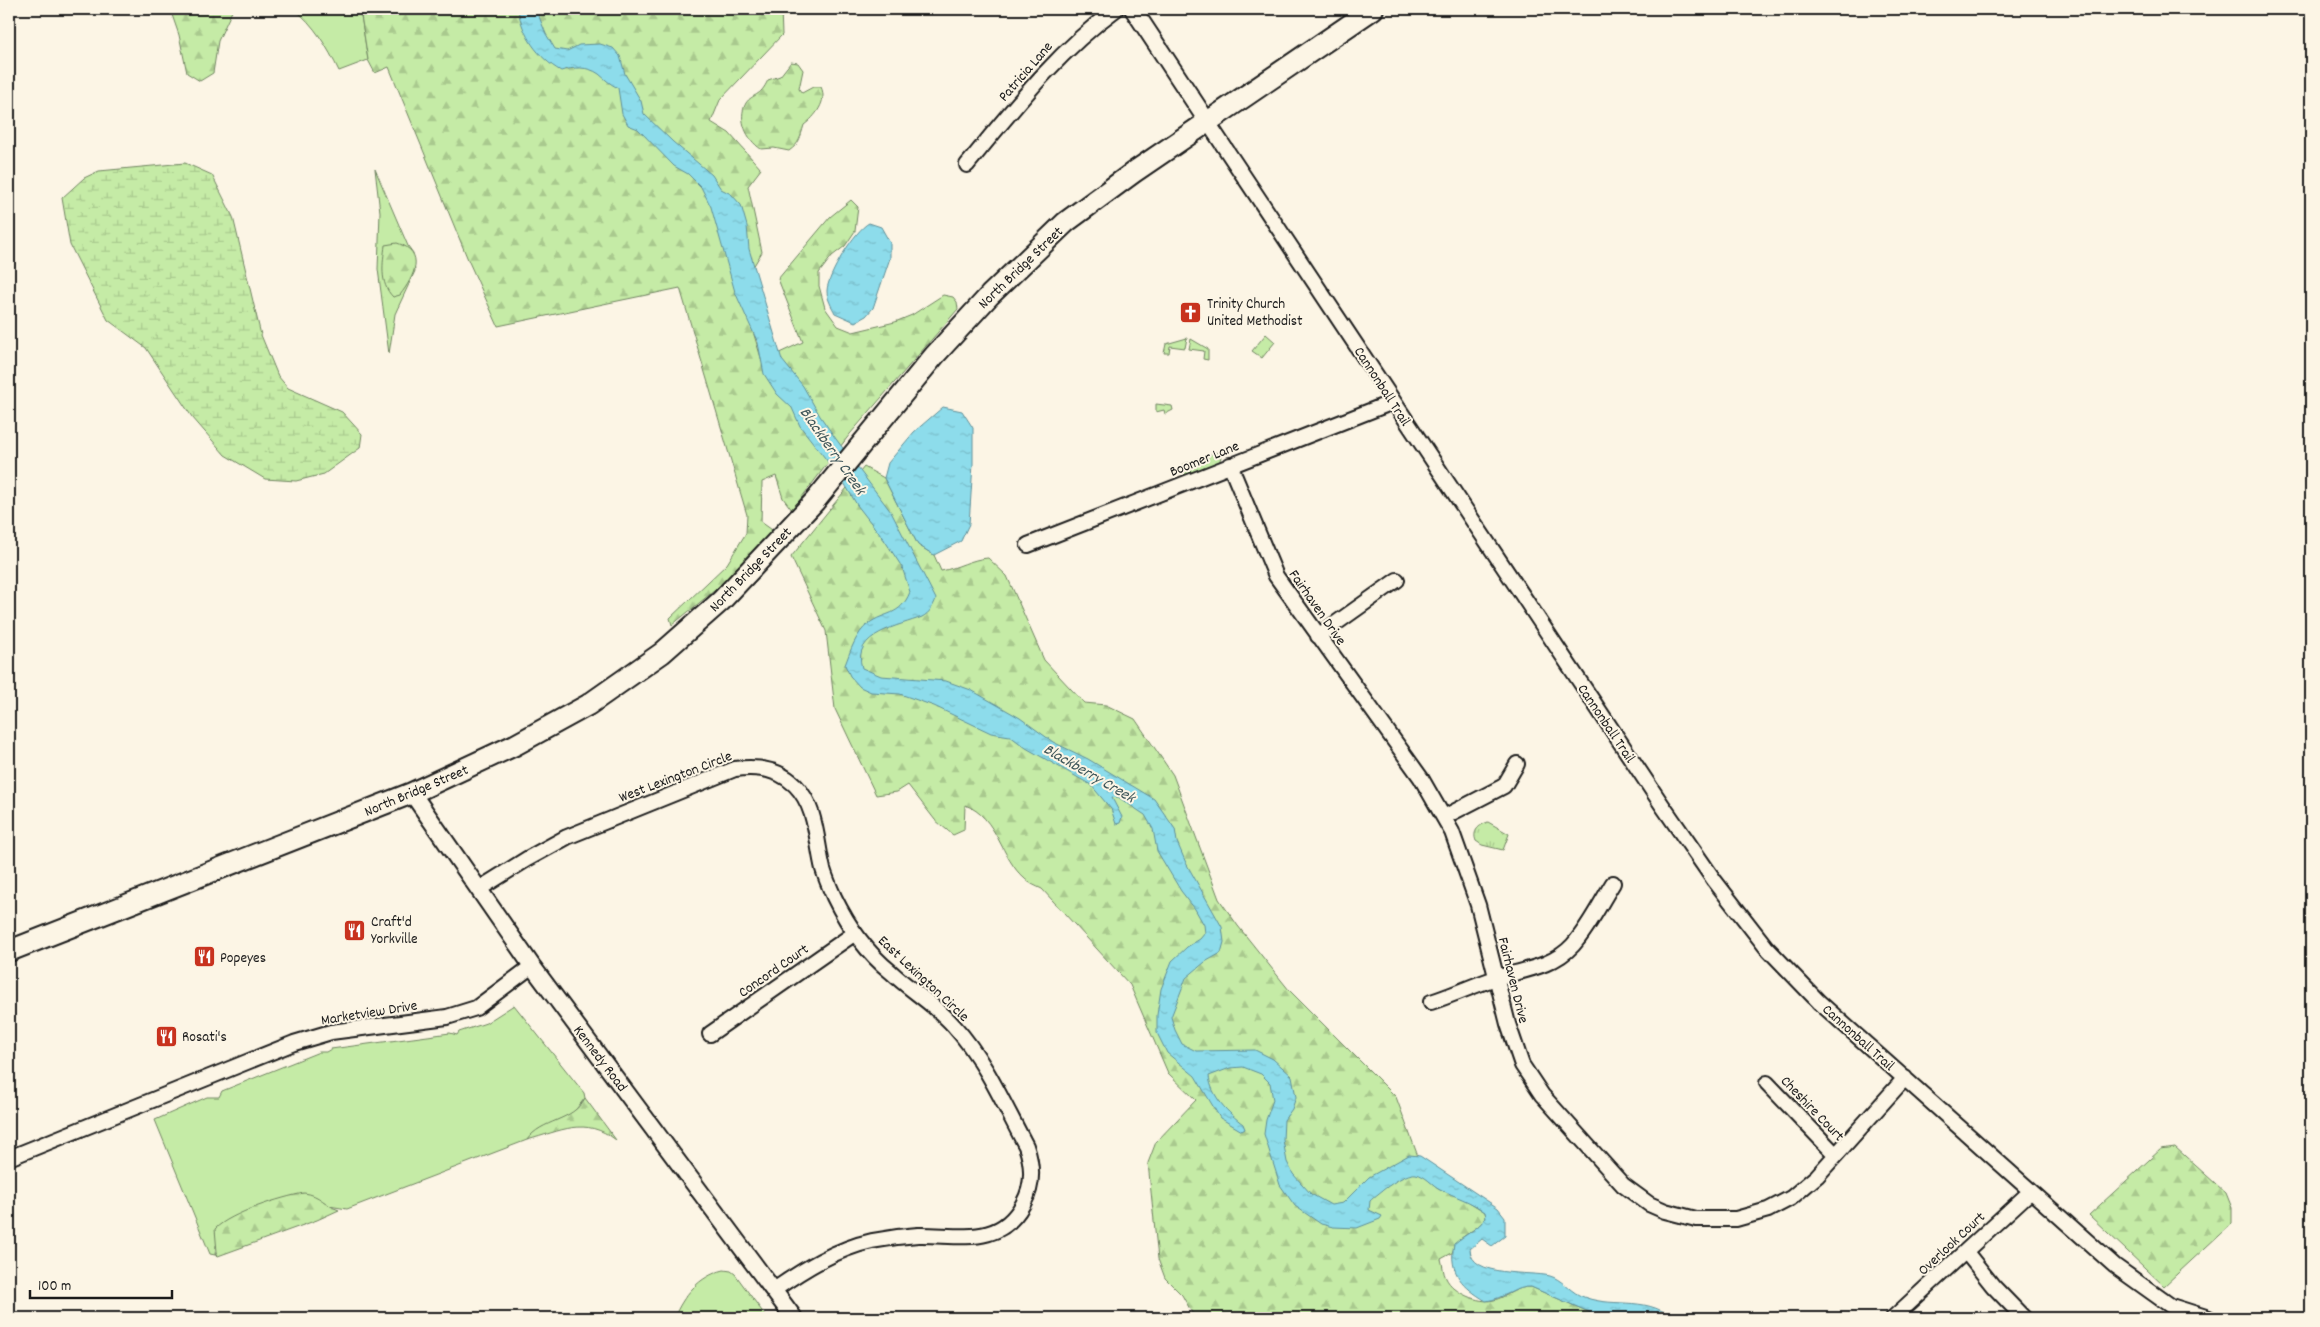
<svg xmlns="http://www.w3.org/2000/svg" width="2320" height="1327" font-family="Dekko,sans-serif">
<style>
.grass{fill:#c5eba6;stroke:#708461}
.forest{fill:url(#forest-firs);stroke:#708461}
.wetland{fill:url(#wetland-marsh);stroke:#708461}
.park{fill:url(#park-tufts);stroke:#708461}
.water{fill:url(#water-ripples);stroke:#608f98}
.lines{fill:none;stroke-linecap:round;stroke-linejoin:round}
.minor-casing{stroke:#1c1c1c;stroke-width:18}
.major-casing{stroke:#1c1c1c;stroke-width:20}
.highway-casing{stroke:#1c1c1c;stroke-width:24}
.minor{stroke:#fcf5e5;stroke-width:14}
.major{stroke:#fcf5e5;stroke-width:16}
.highway{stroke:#fcf5e5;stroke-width:20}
.labels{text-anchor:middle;stroke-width:4;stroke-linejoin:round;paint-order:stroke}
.street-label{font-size:15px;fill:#1c1c1c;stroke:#fcf5e5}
.poi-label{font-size:15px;fill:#1c1c1c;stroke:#fcf5e5;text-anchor:start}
.water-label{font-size:16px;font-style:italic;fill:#3e565a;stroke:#fcf5e5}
</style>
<defs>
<pattern id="forest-firs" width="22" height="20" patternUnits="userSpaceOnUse" patternTransform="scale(1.25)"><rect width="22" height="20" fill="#c5eba6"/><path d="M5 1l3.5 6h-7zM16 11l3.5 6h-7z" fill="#a9c98e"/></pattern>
<pattern id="wetland-marsh" width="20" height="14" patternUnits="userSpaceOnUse" patternTransform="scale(1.25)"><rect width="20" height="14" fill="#c5eba6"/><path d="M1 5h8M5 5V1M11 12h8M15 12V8" fill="none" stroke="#a9c98e"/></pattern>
<pattern id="park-tufts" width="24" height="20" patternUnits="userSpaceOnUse" patternTransform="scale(1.25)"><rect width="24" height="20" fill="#c5eba6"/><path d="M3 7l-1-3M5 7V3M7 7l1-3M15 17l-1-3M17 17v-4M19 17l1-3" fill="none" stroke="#a9c98e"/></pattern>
<pattern id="water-ripples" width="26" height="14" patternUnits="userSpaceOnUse" patternTransform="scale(1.25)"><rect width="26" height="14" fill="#8ddceb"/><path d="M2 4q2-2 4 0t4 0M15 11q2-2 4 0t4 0" fill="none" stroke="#79bcc9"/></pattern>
</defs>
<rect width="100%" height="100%" fill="#fcf5e5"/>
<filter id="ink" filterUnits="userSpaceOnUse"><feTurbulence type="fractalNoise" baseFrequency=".02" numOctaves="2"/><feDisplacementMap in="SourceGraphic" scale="10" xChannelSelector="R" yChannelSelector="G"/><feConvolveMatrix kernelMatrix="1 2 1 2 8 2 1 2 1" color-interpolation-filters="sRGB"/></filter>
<g filter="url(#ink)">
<path class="grass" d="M 294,9 L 360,9 L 368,60 L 339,71 C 328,48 314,24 294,9 Z
M 375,169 L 408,246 L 413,253 L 415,271 L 395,314 L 389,354 L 378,269 L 380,212 Z
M 1187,338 L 1185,348 L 1170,346 L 1169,353 L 1164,353 L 1166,344 Z
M 1191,339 L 1208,349 L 1208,360 L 1203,359 L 1204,351 L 1189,349 Z
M 1156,404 L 1172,406 L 1173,410 L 1165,414 L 1164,410 L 1156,412 Z
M 1216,452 L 1221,457 L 1219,463 L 1188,476 L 1180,472 L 1182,465 Z
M 514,1005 L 584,1093 L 585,1098 L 573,1113 L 539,1129 L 527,1140 L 347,1209 L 329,1206 L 324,1202 L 216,1245 L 215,1255 L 210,1254 L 155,1120 L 207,1097 L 219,1097 L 222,1091 L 319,1052 L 326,1052 L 331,1049 L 450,1033 L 457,1035 L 459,1032 L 486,1023 Z
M 724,1270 L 731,1271 L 735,1274 L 767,1318 L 674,1318 C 683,1296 699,1276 724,1270 Z"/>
<path class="forest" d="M 170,9 L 233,9 L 218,41 L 213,73 L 200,81 L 187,73 L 179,35 Z
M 360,9 L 781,9 L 782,35 L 720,100 L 711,122 L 729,133 L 761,169 L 748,186 L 762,252 L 740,289 L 762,361 L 803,342 L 778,279 L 830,217 L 851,200 L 858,207 L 855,231 L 845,246 L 832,256 L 819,273 L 819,286 L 825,308 L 838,326 L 853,332 L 895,322 L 912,315 L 943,295 L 953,297 L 957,302 L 958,309 L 850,434 L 792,510 L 783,498 L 776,476 L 762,482 L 761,522 L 775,532 L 720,586 L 672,625 L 670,618 L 727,564 L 746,533 L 747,515 L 680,288 L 498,326 L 469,262 L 389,67 L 375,73 L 368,60 Z
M 791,62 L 798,63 L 803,70 L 799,89 L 802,93 L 813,87 L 821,87 C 828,101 815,117 804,125 C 800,138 800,143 789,151 L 774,148 L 761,149 C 747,140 737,119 746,103 C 753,93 760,98 768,80 L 780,76 Z
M 397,243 C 427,252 414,277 400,295 L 393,297 C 379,283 383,263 385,245 Z
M 864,467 L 884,478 L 918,545 L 934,555 L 941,571 C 958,568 971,559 988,558 L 1007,576 L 1044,660 L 1084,703 L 1106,705 L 1135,719 L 1173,775 L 1219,899 L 1238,926 L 1289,990 L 1396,1097 L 1426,1178 L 1438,1188 L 1466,1200 L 1485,1212 L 1486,1217 C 1477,1233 1456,1234 1452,1253 L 1441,1259 C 1443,1265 1443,1273 1446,1278 C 1453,1293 1479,1304 1494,1300 C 1507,1297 1517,1286 1531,1287 L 1596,1315 L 1620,1318 L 1195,1318 L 1182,1295 L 1165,1278 L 1158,1259 L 1148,1163 L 1156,1142 L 1196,1100 L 1168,1073 L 1130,985 L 1042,889 C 1036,886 1030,884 1025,879 C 1000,858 998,817 965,805 L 964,830 L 953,835 L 935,820 L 908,785 L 897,792 L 876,795 L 835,709 L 826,631 L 791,557 Z
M 585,1098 L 616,1140 C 585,1116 561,1131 527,1140 C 541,1119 573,1122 585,1098 Z
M 2175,1147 L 2226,1193 L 2232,1208 L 2232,1223 L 2164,1286 L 2089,1215 L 2161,1149 Z
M 304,1193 C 321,1195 324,1205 339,1210 L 317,1220 L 218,1256 L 215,1255 L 217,1252 L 215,1229 C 230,1213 282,1197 304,1193 Z"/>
<path class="wetland" d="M 185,163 L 212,175 L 233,217 L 261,335 L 278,376 L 288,388 L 342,412 L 362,434 L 360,448 L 324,474 L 296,481 L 265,479 L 225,455 L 192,417 L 146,348 L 108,320 L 70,245 L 62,198 L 84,178 L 99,171 Z"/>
<path class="park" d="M 1266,334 L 1275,342 L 1262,358 L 1252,351 Z
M 1488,822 L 1509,834 L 1503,850 L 1482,845 L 1476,841 C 1472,831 1479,825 1488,822 Z"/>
<path class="water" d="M 518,9 L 536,9 L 546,34 L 555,49 L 567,51 L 579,45 L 600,44 L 613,48 L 620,56 L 625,74 L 641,101 L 644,114 L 673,142 L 712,175 L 721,189 L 731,194 L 741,205 L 747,226 L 749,249 L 782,360 L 803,386 L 820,416 L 836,439 L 891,512 L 936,599 C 933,606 930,613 922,617 C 900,626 851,633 862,668 L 881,676 L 946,681 L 971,690 L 1020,718 L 1053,742 L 1088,759 L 1154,799 L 1175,829 L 1177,842 L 1186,863 L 1222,927 L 1224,942 L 1221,953 L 1205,962 L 1186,978 L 1171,1017 L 1175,1030 L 1182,1044 L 1196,1051 L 1255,1050 L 1273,1059 L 1292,1076 L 1296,1097 L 1292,1109 L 1284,1120 L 1283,1140 L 1287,1162 L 1293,1174 L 1311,1194 L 1331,1205 L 1343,1203 L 1369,1177 L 1409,1155 L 1420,1156 L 1498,1208 L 1505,1217 L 1505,1236 L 1492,1246 L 1482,1239 L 1470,1249 C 1470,1278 1530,1271 1550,1276 C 1561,1279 1569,1290 1579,1295 C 1611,1310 1643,1294 1673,1318 L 1650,1318 L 1632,1314 L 1596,1315 L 1531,1287 C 1517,1286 1503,1299 1486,1301 C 1463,1287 1448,1273 1454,1244 C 1465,1234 1478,1230 1486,1217 L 1485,1212 C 1471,1201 1455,1197 1440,1189 C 1432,1185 1426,1176 1416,1174 C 1405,1172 1378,1193 1370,1201 L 1369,1210 L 1382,1216 L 1380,1219 L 1357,1228 L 1333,1227 L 1321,1224 L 1295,1206 L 1280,1185 L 1264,1134 L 1266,1120 L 1273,1100 L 1270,1083 L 1261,1074 L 1243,1067 L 1230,1068 L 1209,1076 C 1211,1096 1228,1113 1243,1124 L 1245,1129 L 1242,1131 L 1220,1118 L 1195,1076 L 1167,1053 L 1157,1033 L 1157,1015 L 1161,989 L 1172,961 L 1187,947 L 1200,939 L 1205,933 L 1204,925 L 1195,909 L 1181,891 L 1157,851 L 1153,829 L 1145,815 L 1118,797 L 1112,798 L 1122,817 L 1120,823 L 1116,824 L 1111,809 L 1091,785 L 1026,748 L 1010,736 L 991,733 L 934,706 L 900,694 L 871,692 L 860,687 L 850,676 L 845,665 C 850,652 856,633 868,624 C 885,611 900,617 910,592 L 902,567 L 885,541 L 857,505 L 843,481 L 800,426 L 792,408 L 777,394 L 764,374 L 758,343 L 735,292 L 711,207 L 701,187 L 688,174 L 674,166 L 638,129 L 628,125 L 622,114 L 618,88 C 610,84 606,80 599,74 C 588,66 573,67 561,71 C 538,58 522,35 518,9 Z
M 869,223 L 881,227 L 890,243 L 890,258 L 873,308 L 866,316 L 855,322 L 835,313 C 832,307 827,299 827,291 C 827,276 855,230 869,223 Z
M 943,407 L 962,411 L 973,428 L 973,464 L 969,524 L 961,541 L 934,555 L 918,545 L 884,478 L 888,463 L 914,432 Z"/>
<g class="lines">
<defs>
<path id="minor" d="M 1207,121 L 1662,805 L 1714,880 L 1766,947 L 1819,1002 L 2115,1266 L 2171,1306 L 2209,1318
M 967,165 C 1014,108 1056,53 1116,9
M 1230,465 L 1276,576 L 1421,778 L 1452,832 L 1478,905 L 1508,1024 L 1522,1065 L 1542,1095 L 1623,1185 L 1649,1204 L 1665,1211 L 1696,1219 L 1736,1219 L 1768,1210 L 1791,1198 L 1817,1176 L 1905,1078
M 1028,545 L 1393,402
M 1318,636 L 1397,580
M 1444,817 L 1504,786 L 1517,764
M 479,889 L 527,859 L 567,837 L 735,769 C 757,766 779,769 795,785 C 817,807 816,841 823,869 C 826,879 830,888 834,897 C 848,926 866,952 891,972 C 911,991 936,1005 954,1026 C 985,1060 1004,1105 1026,1146 C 1033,1166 1034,1185 1023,1204 C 999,1248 958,1234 918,1235 C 902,1236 887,1238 872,1241 C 836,1249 804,1269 774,1290
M 1431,1002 C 1453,995 1474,985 1496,978 C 1523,970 1553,967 1573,945 C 1589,927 1600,904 1613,883
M 710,1034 L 855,933
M 1767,1083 L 1836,1155
M 9,1158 L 294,1043 L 331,1032 L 447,1017 L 476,1008 L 532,966
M 1966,1252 L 1993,1286 L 2024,1318
M 1893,1318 L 2031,1191"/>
<path id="major" d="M 1133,9 L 1207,121
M 412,793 L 532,966 L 794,1318"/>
<path id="highway" d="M 9,951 L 412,793 L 515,745 L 588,705 L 662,653 L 721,601 L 815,501 L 934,356 L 990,295 L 1066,222 L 1134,172 L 1373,9"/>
</defs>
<use href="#minor" class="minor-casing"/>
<use href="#major" class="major-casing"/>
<use href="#highway" class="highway-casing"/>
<use href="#minor" class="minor"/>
<use href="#major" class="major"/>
<use href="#highway" class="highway"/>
</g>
</g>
<defs>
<symbol id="church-square" viewBox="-11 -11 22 22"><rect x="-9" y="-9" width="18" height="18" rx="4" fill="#c8321e" stroke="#fcf5e5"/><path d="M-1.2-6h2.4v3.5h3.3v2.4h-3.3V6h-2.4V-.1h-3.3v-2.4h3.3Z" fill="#fff"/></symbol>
<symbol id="restaurant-square" viewBox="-11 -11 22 22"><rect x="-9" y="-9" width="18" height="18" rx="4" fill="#c8321e" stroke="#fcf5e5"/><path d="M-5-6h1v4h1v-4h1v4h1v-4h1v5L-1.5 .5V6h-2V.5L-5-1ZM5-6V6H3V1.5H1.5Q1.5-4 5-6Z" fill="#fff"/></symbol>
</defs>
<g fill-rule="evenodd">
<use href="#church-square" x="1178" y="300" width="25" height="25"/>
<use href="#restaurant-square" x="342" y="918" width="25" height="25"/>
<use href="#restaurant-square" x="192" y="944" width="25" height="25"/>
<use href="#restaurant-square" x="154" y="1024" width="25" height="25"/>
</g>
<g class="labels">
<g class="street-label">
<text transform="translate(1025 71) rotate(-49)" y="5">Patricia Lane</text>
<text transform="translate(1020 267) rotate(-44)" y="5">North Bridge Street</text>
<text transform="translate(1383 386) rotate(57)" y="5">Cannonball Trail</text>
<text transform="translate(1204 458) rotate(-22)" y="5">Boomer Lane</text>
<text transform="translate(750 569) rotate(-46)" y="5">North Bridge Street</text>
<text transform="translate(1318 607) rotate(55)" y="5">Fairhaven Drive</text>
<text transform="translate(1607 723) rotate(56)" y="5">Cannonball Trail</text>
<text transform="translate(675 776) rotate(-21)" y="5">West Lexington Circle</text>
<text transform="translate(416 790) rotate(-23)" y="5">North Bridge Street</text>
<text transform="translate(773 970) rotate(-35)" y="5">Concord Court</text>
<text transform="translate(924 978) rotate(43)" y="5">East Lexington Circle</text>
<text transform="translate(1514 980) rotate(76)" y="5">Fairhaven Drive</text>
<text transform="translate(369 1012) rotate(-9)" y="5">Marketview Drive</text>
<text transform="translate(1859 1037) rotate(42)" y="5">Cannonball Trail</text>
<text transform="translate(601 1058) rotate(53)" y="5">Kennedy Road</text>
<text transform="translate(1813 1108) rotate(46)" y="5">Cheshire Court</text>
<text transform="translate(1951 1243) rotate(-43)" y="5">Overlook Court</text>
</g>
<g class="poi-label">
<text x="1207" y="308">Trinity Church<tspan x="1207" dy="17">United Methodist</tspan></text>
<text x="371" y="926">Craft'd<tspan x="371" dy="17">Yorkville</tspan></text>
<text x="220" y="962">Popeyes</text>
<text x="182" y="1041">Rosati's</text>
</g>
<g class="water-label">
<text transform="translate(834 450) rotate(55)" y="6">Blackberry Creek</text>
<text transform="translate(1090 772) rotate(30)" y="6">Blackberry Creek</text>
</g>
</g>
<rect width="2320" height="1327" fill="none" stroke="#fcf5e5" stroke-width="30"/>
<rect x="15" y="15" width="2290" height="1297" fill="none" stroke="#1c1c1c" stroke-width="2" filter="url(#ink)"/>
<path d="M30 1290v8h142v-8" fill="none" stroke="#1c1c1c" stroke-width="2.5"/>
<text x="38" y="1290" font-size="15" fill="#1c1c1c" stroke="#fcf5e5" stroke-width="4" paint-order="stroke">100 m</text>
</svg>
